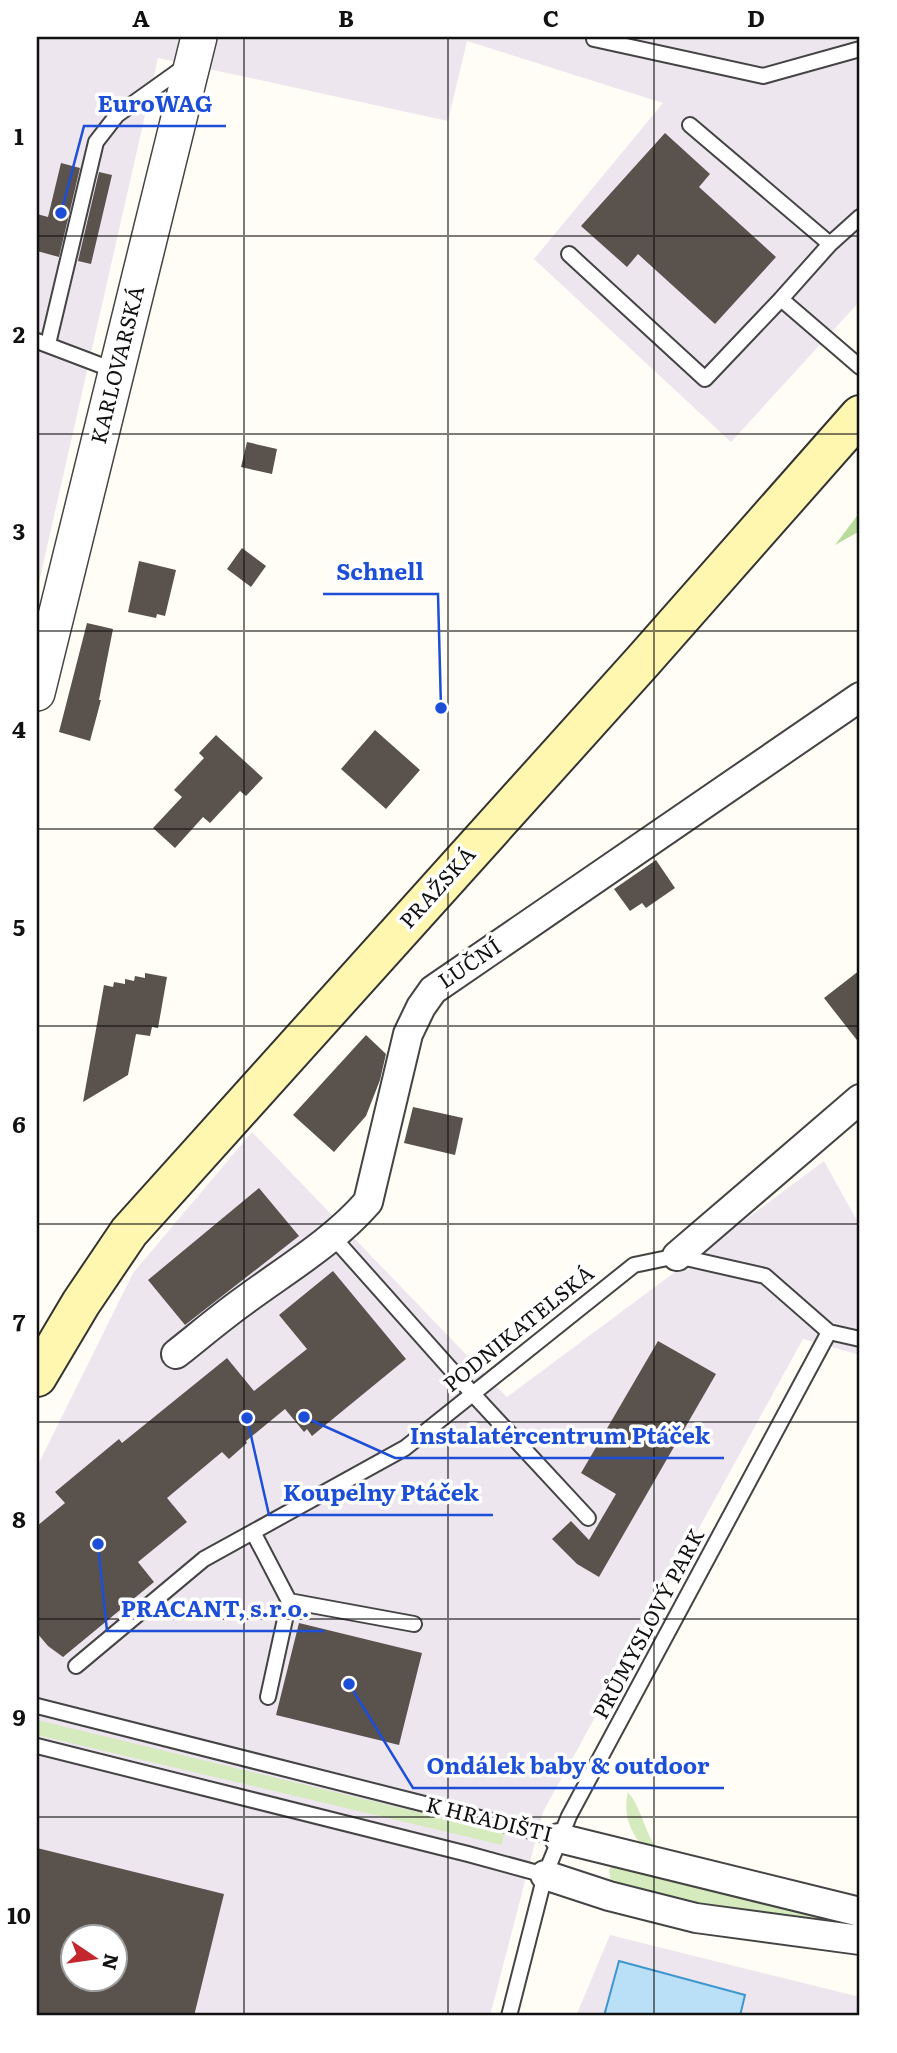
<svg xmlns="http://www.w3.org/2000/svg" width="897" height="2053" font-family="Literata,serif">
<style>
.industrial{fill:#eee6ef;fill-rule:evenodd}
.green{fill:#d5ebbd}
.forest{fill:#b9dc9c}
.water{fill:#b9e0f7;stroke:#3f96cf;stroke-width:2}
.building{fill:#5a524d;fill-rule:evenodd}
.lines{fill:none;stroke-linecap:round;stroke-linejoin:round}
.service-casing{stroke:#444;stroke-width:18}
.minor-casing{stroke:#444;stroke-width:32}
.tertiary-casing{stroke:#444;stroke-width:38}
.secondary-casing{stroke:#333;stroke-width:42}
.service{stroke:#fff;stroke-width:14}
.minor{stroke:#fff;stroke-width:28}
.tertiary{stroke:#fff;stroke-width:35}
.secondary{stroke:#fff6b0;stroke-width:38}
.grid{fill:none;stroke:#111;stroke-width:2;stroke-opacity:0.55}
.labels{text-anchor:middle;stroke-width:7;stroke-linejoin:round;paint-order:stroke}
.street-label{font-size:21px;fill:#111;stroke:#fff}
.leader{fill:none;stroke:#1d4ed8;stroke-width:2.5}
.callout-dot{fill:#1d4ed8;stroke:#fff;stroke-width:2.5}
.callout-label{font-size:23px;text-anchor:middle;font-weight:bold;fill:#1d4ed8;stroke:#fff;stroke-width:7;stroke-linejoin:round;paint-order:stroke}
.neatline{fill:none;stroke:#111;stroke-width:2.5}
.grid-label{font-size:23px;text-anchor:middle;font-weight:bold;fill:#111}
</style>
<rect width="100%" height="100%" fill="#fffdf5"/>
<path class="industrial" d="M 37,37 L 860,37 L 860,301 L 731,442 L 534,259 L 663,103 L 467,41 L 448,121 L 158,58 L 37,591 Z
M 252,1132 L 507,1397 L 824,1161 L 860,1226 L 860,1355 L 803,1339 L 543,1812 L 490,2016 L 37,2016 L 37,1467 L 133,1273 ZM 74,1938 L 116,1938 L 116,1980 L 74,1980 Z
M 610,1935 L 860,1997 L 860,2016 L 576,2016 Z"/>
<path class="green" d="M 37,1720 L 504,1833 L 502,1845 L 37,1735 Z
M 628,1792 C 642,1809 644,1831 657,1849 L 643,1847 C 629,1830 623,1814 628,1792 Z
M 615,1865 L 850,1922 L 854,1928 L 724,1917 L 611,1885 L 609,1869 Z"/>
<path class="forest" d="M 860,512 L 860,531 L 835,545 Z"/>
<path class="water" d="M 619,1961 L 745,1995 L 740,2016 L 604,2016 Z"/>
<path class="building" d="M 665,133 L 710,174 L 699,187 L 776,257 L 715,324 L 638,254 L 627,267 L 581,226 Z
M 61,163 L 80,168 L 59,257 L 37,251 L 37,214 L 48,217 Z
M 99,172 L 112,175 L 91,264 L 78,261 Z
M 247,442 L 277,449 L 272,474 L 241,467 Z
M 242,548 L 266,566 L 251,587 L 227,569 Z
M 139,561 L 176,570 L 165,616 L 157,614 L 156,618 L 128,612 Z
M 87,623 L 113,629 L 99,700 L 101,700 L 90,741 L 59,732 Z
M 375,730 L 420,770 L 386,809 L 341,769 Z
M 216,735 L 263,778 L 246,796 L 240,791 L 210,823 L 203,817 L 175,848 L 153,828 L 182,797 L 174,790 L 204,758 L 199,753 Z
M 656,860 L 675,888 L 646,908 L 642,903 L 630,911 L 614,889 Z
M 860,970 L 860,1044 L 824,998 Z
M 145,973 L 167,977 L 158,1028 L 152,1027 L 150,1036 L 136,1034 L 128,1075 L 83,1102 L 104,985 L 113,987 L 114,982 L 125,984 L 125,979 L 134,981 L 135,976 L 145,978 Z
M 366,1035 L 386,1054 L 380,1080 L 366,1116 L 334,1152 L 293,1115 Z
M 413,1107 L 463,1118 L 455,1155 L 404,1143 Z
M 259,1188 L 299,1236 L 185,1325 L 148,1280 Z
M 333,1271 L 406,1359 L 312,1436 L 307,1429 L 304,1432 L 285,1409 L 246,1441 L 247,1443 L 229,1459 L 222,1452 L 167,1498 L 187,1522 L 138,1562 L 154,1582 L 63,1657 L 48,1646 L 37,1633 L 37,1526 L 65,1503 L 55,1492 L 119,1439 L 122,1443 L 227,1358 L 254,1391 L 307,1349 L 279,1315 Z
M 658,1341 L 716,1374 L 599,1577 L 577,1564 L 552,1539 L 571,1521 L 589,1540 L 616,1494 L 581,1473 Z
M 299,1623 L 422,1653 L 399,1745 L 276,1715 Z
M 37,1848 L 224,1894 L 194,2016 L 37,2016 ZM 74,1937 L 116,1937 L 116,1979 L 74,1979 Z"/>
<g class="lines">
<defs>
<path id="service" d="M 594,37 L 594,39 L 763,76 L 860,49
M 690,125 L 830,244 L 781,299
M 830,244 L 860,217
M 569,254 L 705,379 L 781,299 L 860,367
M 37,341 L 116,371
M 48,344 L 96,142 L 117,115 L 187,65
M 333,1237 L 472,1393 L 588,1518
M 253,1532 L 289,1601 L 268,1697
M 289,1601 L 414,1624
M 76,1666 L 204,1559 L 405,1448 L 634,1265 L 677,1256 L 765,1276 L 829,1332 L 860,1339
M 37,1706 L 559,1838
M 37,1746 L 468,1854 L 545,1875
M 509,2016 L 545,1875 L 569,1816 L 829,1332"/>
<path id="minor" d="M 677,1256 L 860,1099
M 176,1354 C 199,1336 221,1317 245,1300 C 287,1269 333,1242 368,1202 L 408,1034 L 421,1007 L 433,990 L 860,697
M 559,1838 L 860,1912
M 545,1875 L 609,1896 L 696,1918 L 860,1940"/>
<path id="tertiary" d="M 37,693 L 199,37"/>
<path id="secondary" d="M 37,1377 L 81,1303 L 129,1232 L 643,661 L 860,415"/>
</defs>
<use href="#service" class="service-casing"/>
<use href="#minor" class="minor-casing"/>
<use href="#tertiary" class="tertiary-casing"/>
<use href="#secondary" class="secondary-casing"/>
<use href="#service" class="service"/>
<use href="#minor" class="minor"/>
<use href="#tertiary" class="tertiary"/>
<use href="#secondary" class="secondary"/>
</g>
<path class="grid" d="M 244,37 L 244,2016M 448,37 L 448,2016M 654,37 L 654,2016M 37,236 L 860,236M 37,434 L 860,434M 37,631 L 860,631M 37,829 L 860,829M 37,1026 L 860,1026M 37,1224 L 860,1224M 37,1422 L 860,1422M 37,1619 L 860,1619M 37,1817 L 860,1817"/>
<g class="labels">
<g class="street-label">
<text transform="translate(118 365) rotate(-76)" y="7">KARLOVARSKÁ</text>
<text transform="translate(438 888) rotate(-48)" y="7">PRAŽSKÁ</text>
<text transform="translate(470 964) rotate(-34)" y="7">LUČNÍ</text>
<text transform="translate(519 1329) rotate(-39)" y="7">PODNIKATELSKÁ</text>
<text transform="translate(649 1624) rotate(-62)" y="7">PRŮMYSLOVÝ PARK</text>
<text transform="translate(489 1820) rotate(14)" y="7">K HRADIŠTI</text>
</g>
</g>
<path class="leader" d="M61 213L84 126H226M441 708L438 594H323M304 1417L395 1458H724M247 1418L269 1515H493M98 1544L107 1631H324M349 1684L413 1788H724"/>
<g class="callout-dot">
<circle cx="61" cy="213" r="7"/>
<circle cx="441" cy="708" r="7"/>
<circle cx="304" cy="1417" r="7"/>
<circle cx="247" cy="1418" r="7"/>
<circle cx="98" cy="1544" r="7"/>
<circle cx="349" cy="1684" r="7"/>
</g>
<g class="callout-label">
<text x="155" y="112">EuroWAG</text>
<text x="380" y="580">Schnell</text>
<text x="560" y="1444">Instalatércentrum Ptáček</text>
<text x="381" y="1501">Koupelny Ptáček</text>
<text x="215" y="1617">PRACANT, s.r.o.</text>
<text x="568" y="1774">Ondálek baby &amp; outdoor</text>
</g>
<rect width="897" height="2053" fill="none" stroke="#ffffff" stroke-width="77"/>
<g transform="translate(94 1958) rotate(103)"><circle r="33" fill="#ffffff" stroke="#a0a0a0" stroke-width="2"/>
<path d="M0-5L12 26L0 18L-12 26Z" fill="#c4262e"/>
<text y="-10" font-size="19" font-weight="bold" text-anchor="middle" fill="#111111">N</text>
</g>
<rect x="38" y="38" width="820" height="1976" class="neatline"/>
<g class="grid-label">
<text x="141" y="27">A</text>
<text x="346" y="27">B</text>
<text x="551" y="27">C</text>
<text x="756" y="27">D</text>
<text x="19" y="145">1</text>
<text x="19" y="343">2</text>
<text x="19" y="540">3</text>
<text x="19" y="738">4</text>
<text x="19" y="936">5</text>
<text x="19" y="1133">6</text>
<text x="19" y="1331">7</text>
<text x="19" y="1528">8</text>
<text x="19" y="1726">9</text>
<text x="19" y="1924">10</text>
</g>
</svg>
